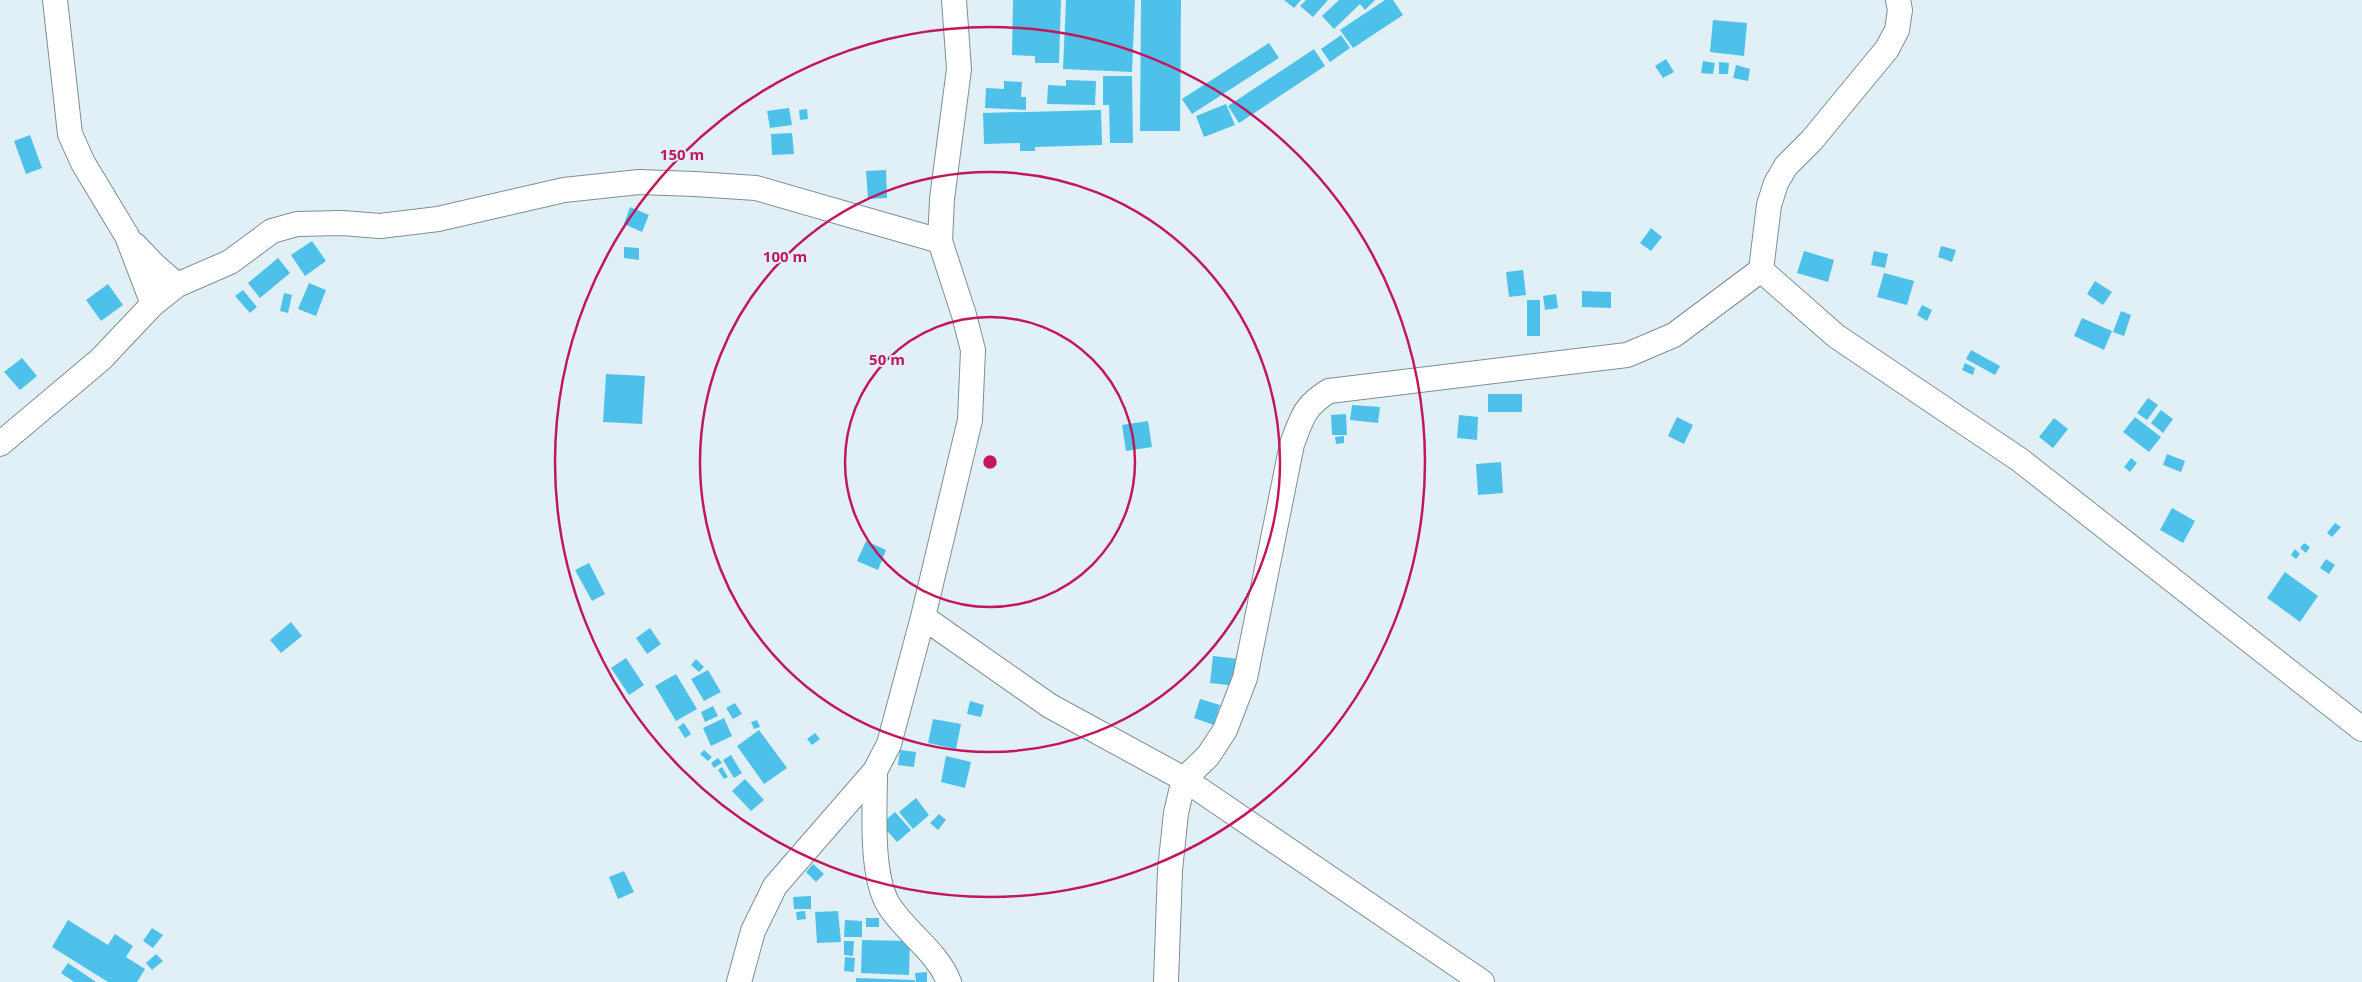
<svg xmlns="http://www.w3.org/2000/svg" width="2362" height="982" font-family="'Open Sans',sans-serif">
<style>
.building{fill:#4dc1e9}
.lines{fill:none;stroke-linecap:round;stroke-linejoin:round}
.minor-casing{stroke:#808e94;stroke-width:26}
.minor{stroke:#fff;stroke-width:24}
.ring{fill:none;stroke:#c2185b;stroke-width:2.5}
.centre{fill:#c2185b;stroke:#e1f0f7;stroke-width:2.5}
.ring-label{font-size:15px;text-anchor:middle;font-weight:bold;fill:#c2185b;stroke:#e1f0f7;stroke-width:4;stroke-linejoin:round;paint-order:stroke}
</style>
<rect width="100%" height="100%" fill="#e1f0f7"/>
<path class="building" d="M 1013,0 L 1061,0 L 1059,63 L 1035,63 L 1035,56 L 1012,55 Z
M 1066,0 L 1135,0 L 1132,72 L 1063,69 Z
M 1141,0 L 1181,0 L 1180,131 L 1140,131 Z
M 1284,0 L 1301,0 L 1294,8 Z
M 1306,0 L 1328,0 L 1313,17 L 1300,6 Z
M 1339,0 L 1375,0 L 1365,10 L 1360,4 L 1334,29 L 1322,16 Z
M 1385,0 L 1393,0 L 1403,15 L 1353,48 L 1340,30 Z
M 1713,20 L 1747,23 L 1744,56 L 1710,52 Z
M 1341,35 L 1350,48 L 1330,62 L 1321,49 Z
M 1269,43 L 1279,58 L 1192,114 L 1182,99 Z
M 1314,49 L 1325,66 L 1239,123 L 1228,106 Z
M 1666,59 L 1674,72 L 1663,78 L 1655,66 Z
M 1703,61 L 1715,63 L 1713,74 L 1701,73 Z
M 1719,62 L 1729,63 L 1728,74 L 1719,74 Z
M 1736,65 L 1750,69 L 1748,81 L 1733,78 Z
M 1103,76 L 1132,76 L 1133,143 L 1110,143 L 1109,105 L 1103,105 Z
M 1066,80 L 1096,81 L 1095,105 L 1047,104 L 1048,85 L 1066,86 Z
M 1004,81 L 1022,82 L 1021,97 L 1026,97 L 1026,110 L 985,108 L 986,88 L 1004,89 Z
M 1226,104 L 1235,125 L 1204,137 L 1196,116 Z
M 789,108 L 792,125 L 770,128 L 767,111 Z
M 807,109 L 808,119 L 800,120 L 799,110 Z
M 1101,110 L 1102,145 L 1035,147 L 1035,151 L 1020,151 L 1020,143 L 984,144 L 983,113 Z
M 792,133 L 794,154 L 772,155 L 771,134 Z
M 30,135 L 42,168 L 26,174 L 14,141 Z
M 886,170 L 887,198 L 868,199 L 866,171 Z
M 630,207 L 649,215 L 642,232 L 624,224 Z
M 1651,228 L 1662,237 L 1651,251 L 1640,243 Z
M 312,241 L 326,261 L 305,276 L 291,255 Z
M 1941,246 L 1956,250 L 1952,262 L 1938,257 Z
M 624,247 L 639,248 L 639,260 L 624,258 Z
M 1804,251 L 1834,260 L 1828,282 L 1797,273 Z
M 1874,251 L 1888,254 L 1885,268 L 1871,265 Z
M 278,258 L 290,273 L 260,298 L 248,283 Z
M 1523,270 L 1526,295 L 1509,297 L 1506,272 Z
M 1884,273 L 1914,281 L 1907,305 L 1877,297 Z
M 2095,281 L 2112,292 L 2103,305 L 2087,294 Z
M 309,283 L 326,290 L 316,316 L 298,309 Z
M 108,284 L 123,305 L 101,321 L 86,300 Z
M 243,290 L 257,307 L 250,313 L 235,296 Z
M 1582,291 L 1611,292 L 1611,308 L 1582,307 Z
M 284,293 L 292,295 L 288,313 L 280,311 Z
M 1556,294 L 1558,308 L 1545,310 L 1543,296 Z
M 1527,300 L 1540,300 L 1540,336 L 1527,336 Z
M 1922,305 L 1932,310 L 1927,321 L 1917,315 Z
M 2121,311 L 2131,315 L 2124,336 L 2113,332 Z
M 2082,318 L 2112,331 L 2104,350 L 2074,336 Z
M 1971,350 L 2000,366 L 1995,375 L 1966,359 Z
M 22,358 L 37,376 L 20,390 L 4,372 Z
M 1965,363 L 1975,368 L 1973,375 L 1962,370 Z
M 606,374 L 645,376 L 642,424 L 603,422 Z
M 1488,394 L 1522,394 L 1522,412 L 1488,412 Z
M 2148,398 L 2158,405 L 2147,420 L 2137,413 Z
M 1352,405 L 1380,407 L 1378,423 L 1350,420 Z
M 2161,410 L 2173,419 L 2163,433 L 2151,423 Z
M 1346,414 L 1347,435 L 1332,435 L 1331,415 Z
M 1459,415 L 1478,417 L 1477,440 L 1457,438 Z
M 1677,417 L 1693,425 L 1684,444 L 1668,436 Z
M 2135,417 L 2161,437 L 2149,452 L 2123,432 Z
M 2054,418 L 2068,429 L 2053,448 L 2039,437 Z
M 1148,421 L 1152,447 L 1126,451 L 1122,425 Z
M 1344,436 L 1344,443 L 1336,444 L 1335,437 Z
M 2167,454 L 2185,461 L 2181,472 L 2163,465 Z
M 2131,458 L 2137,463 L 2130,472 L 2124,467 Z
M 1501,462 L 1503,493 L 1478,495 L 1476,464 Z
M 2172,508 L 2195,521 L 2183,543 L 2160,530 Z
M 2335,523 L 2341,527 L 2332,537 L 2327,533 Z
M 866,541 L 886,550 L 878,570 L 857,561 Z
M 2304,543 L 2310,547 L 2306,553 L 2300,548 Z
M 2295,549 L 2300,554 L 2296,559 L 2291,555 Z
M 2326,559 L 2335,565 L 2329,574 L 2320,568 Z
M 589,563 L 605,594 L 592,601 L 575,570 Z
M 2285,572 L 2318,596 L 2300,622 L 2267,598 Z
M 291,622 L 302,636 L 281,653 L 270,640 Z
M 650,628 L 661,644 L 647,654 L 636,638 Z
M 1213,656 L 1239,659 L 1236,686 L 1210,683 Z
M 626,658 L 644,685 L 629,695 L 611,668 Z
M 696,659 L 704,667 L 699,672 L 691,665 Z
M 708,670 L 721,692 L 704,701 L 691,679 Z
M 676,674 L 697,709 L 676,721 L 655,686 Z
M 1200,699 L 1220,705 L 1214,725 L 1194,718 Z
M 970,701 L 984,705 L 981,717 L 967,714 Z
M 735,703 L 742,714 L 733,719 L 726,708 Z
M 713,706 L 718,716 L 705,722 L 701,712 Z
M 724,718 L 732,736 L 711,746 L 703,728 Z
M 933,719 L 961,724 L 956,749 L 928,743 Z
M 757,720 L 760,727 L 754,729 L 751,722 Z
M 684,723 L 691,734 L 685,738 L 678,727 Z
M 759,730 L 787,768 L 764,784 L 737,746 Z
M 815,733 L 820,739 L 812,745 L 807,739 Z
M 704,750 L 712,757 L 708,761 L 700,754 Z
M 900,750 L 916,752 L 914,767 L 898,765 Z
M 731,755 L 742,773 L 734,778 L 723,760 Z
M 946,756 L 971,762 L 965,788 L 941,782 Z
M 718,758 L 722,763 L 714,768 L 711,763 Z
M 722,767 L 728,777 L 724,779 L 718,770 Z
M 745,779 L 764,800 L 751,811 L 732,791 Z
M 916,798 L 929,815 L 913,829 L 899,812 Z
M 895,812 L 911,830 L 897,842 L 881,824 Z
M 939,814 L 946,820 L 938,830 L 930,823 Z
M 813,864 L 824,874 L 816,882 L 806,872 Z
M 624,871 L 634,892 L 618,899 L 609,877 Z
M 811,896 L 811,909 L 794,909 L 793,897 Z
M 805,911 L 806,919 L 797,920 L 796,912 Z
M 838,911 L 841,942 L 817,943 L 815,912 Z
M 866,918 L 879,918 L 879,927 L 866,927 Z
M 68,920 L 108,945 L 115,934 L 133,946 L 126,957 L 145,969 L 137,982 L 108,982 L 52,947 Z
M 845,920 L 862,921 L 862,937 L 844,937 Z
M 152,928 L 163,935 L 153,948 L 143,941 Z
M 862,940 L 910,941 L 909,975 L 861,973 Z
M 844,941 L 854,941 L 853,956 L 844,955 Z
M 156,954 L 163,961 L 152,970 L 146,963 Z
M 845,957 L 855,958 L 854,972 L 844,971 Z
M 68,963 L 96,982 L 74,982 L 61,973 Z
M 927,972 L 927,982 L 916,982 L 915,973 Z
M 856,978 L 915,980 L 915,982 L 856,982 Z"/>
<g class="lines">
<defs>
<path id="minor" d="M 55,0 L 70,134 L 83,163 L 127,236 L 153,304
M 135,245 L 153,264 L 177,285
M 1761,270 L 1836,336 L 2020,460 L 2362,729
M 0,444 L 101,359 L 153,304 L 177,285 L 230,262 L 272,231 L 297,224 L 342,223 L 380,226 L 438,219 L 564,190 L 639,182 L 695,184 L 756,188 L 940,241
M 923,617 L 1050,706 L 1184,779 L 1482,982
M 875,771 C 875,807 870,873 888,904 C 905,932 937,951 949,982
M 739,982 L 753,931 L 775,886 L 875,771 L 889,744 L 923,617 L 970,420 L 973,350 L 964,315 L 940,241 L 942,199 L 959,69 L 954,0
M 1166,982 L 1170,870 L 1176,813 L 1184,779 L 1208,756 L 1225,730 L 1245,678 L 1292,444 C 1302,418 1304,406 1329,391 L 1627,355 L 1674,335 L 1761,270 L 1769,205 L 1776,183 L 1786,166 L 1812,140 L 1887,49 L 1897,30 L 1900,10 L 1898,0"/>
</defs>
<use href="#minor" class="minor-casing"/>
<use href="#minor" class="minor"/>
</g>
<g class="ring">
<circle cx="990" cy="462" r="145"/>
<circle cx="990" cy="462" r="290"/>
<circle cx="990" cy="462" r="435"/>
</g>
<circle cx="990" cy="462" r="8" class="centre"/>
<g class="ring-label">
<text x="682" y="160">150 m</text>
<text x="785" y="262">100 m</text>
<text x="887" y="365">50 m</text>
</g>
</svg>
